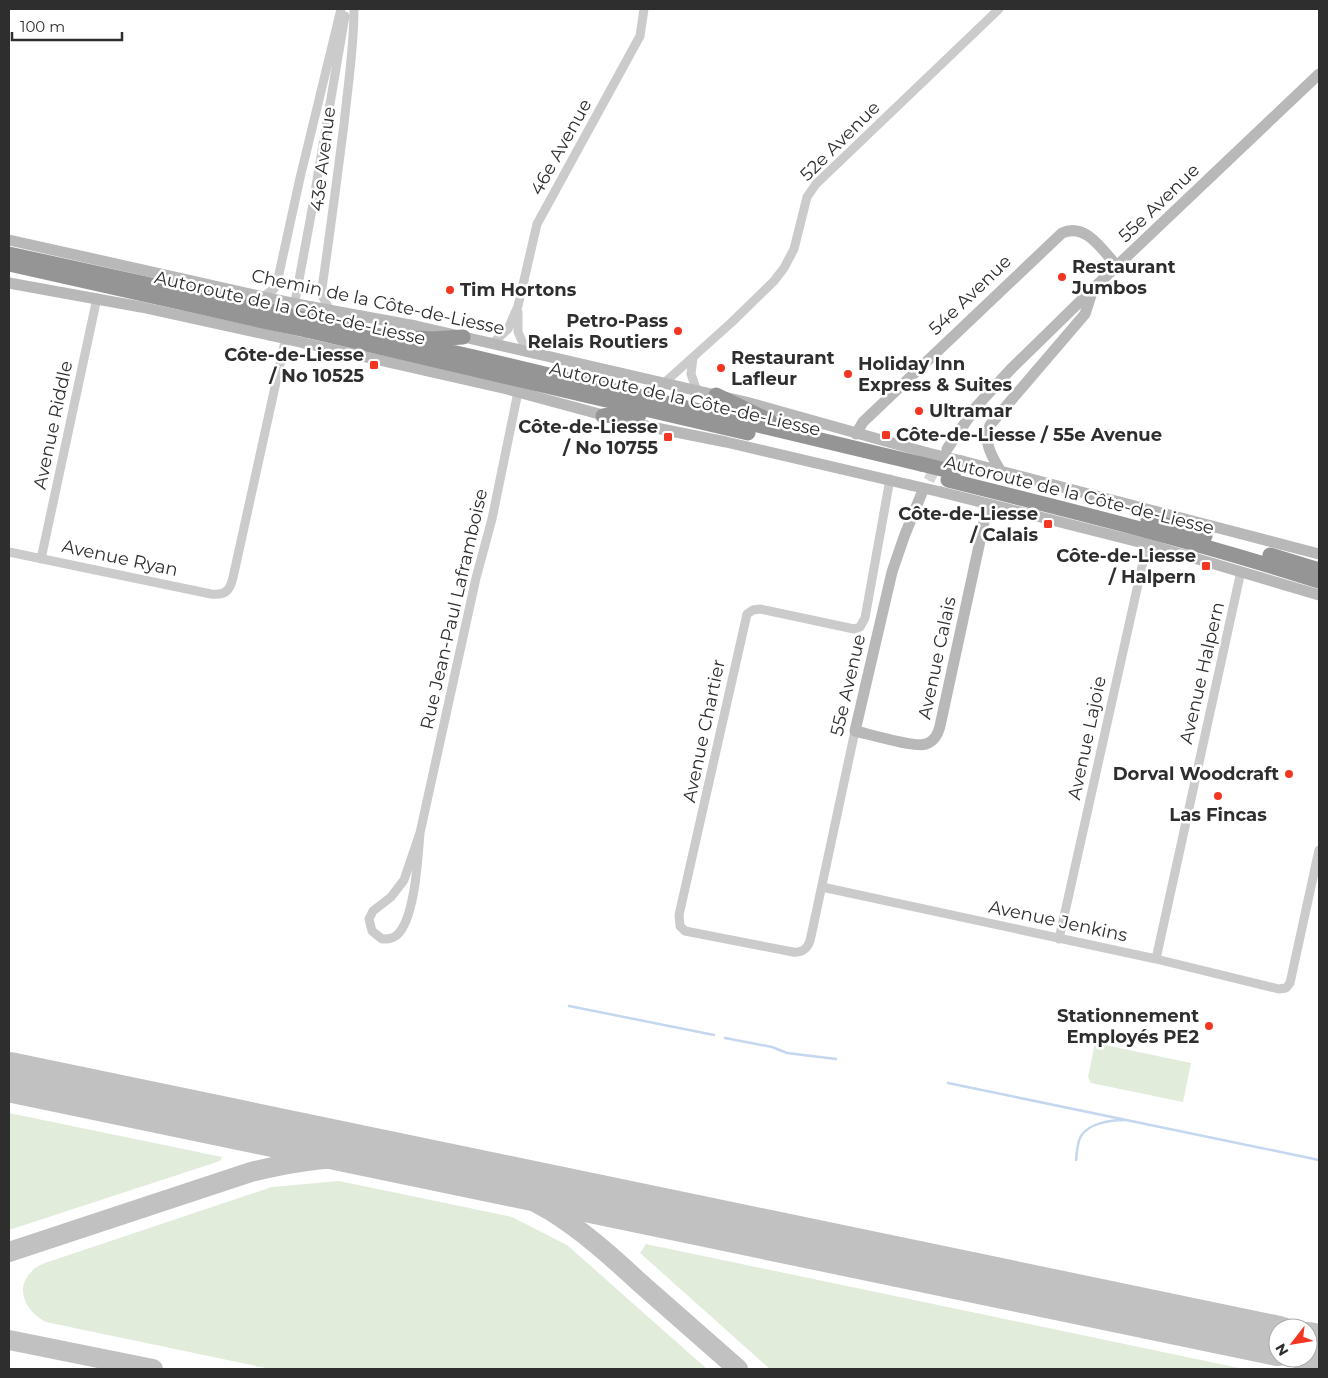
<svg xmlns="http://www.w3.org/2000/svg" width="1328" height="1378" font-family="Montserrat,sans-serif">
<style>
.green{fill:#e1ecda}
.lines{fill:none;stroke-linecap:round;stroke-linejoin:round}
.stream{stroke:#c4d7ee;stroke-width:2.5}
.taxiway{stroke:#c1c1c1;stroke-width:20}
.runway{stroke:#c1c1c1;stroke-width:50}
.secondary-tunnel{stroke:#d5d5d5;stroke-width:11;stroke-dasharray:11 5.5;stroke-linecap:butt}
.street{stroke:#cbcbcb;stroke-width:9}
.secondary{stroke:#b8b8b8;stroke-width:11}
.highway{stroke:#959595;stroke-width:15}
.secondary-bridge{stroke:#b8b8b8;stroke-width:11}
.highway-bridge{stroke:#959595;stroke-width:15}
.poi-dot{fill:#f33622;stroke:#fff;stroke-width:2}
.labels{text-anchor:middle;stroke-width:5;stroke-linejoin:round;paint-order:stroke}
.street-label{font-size:18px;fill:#2e2e2e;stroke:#fff}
.poi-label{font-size:18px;font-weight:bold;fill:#2e2e2e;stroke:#fff;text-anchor:end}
</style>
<rect width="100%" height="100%" fill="#fff"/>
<path class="green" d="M 1095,1043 L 1191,1063 L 1183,1102 L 1091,1083 L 1088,1077 Z
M 9,1113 L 222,1157 L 220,1161 L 9,1230 Z
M 339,1181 L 512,1217 L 567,1245 L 707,1369 L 270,1369 L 46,1322 C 26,1312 13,1288 33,1270 C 38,1265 45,1263 51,1261 L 272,1187 Z
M 646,1244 L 1244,1369 L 770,1369 L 640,1253 Z"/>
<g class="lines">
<path class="stream" d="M 569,1006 L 714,1035
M 725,1038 L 772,1047 L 787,1053 L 836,1059
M 948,1083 L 1319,1160
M 1076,1160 C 1077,1152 1077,1143 1081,1136 C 1089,1123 1111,1120 1125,1120"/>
<path class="taxiway" d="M 9,1252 L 251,1172 C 280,1165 310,1159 340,1158 C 412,1156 490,1174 551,1211 C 583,1231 611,1256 639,1282 C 672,1311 705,1340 738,1369
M 9,1340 L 153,1369"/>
<path class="runway" d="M 9,1077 L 1278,1341
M 1308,1347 L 1319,1349"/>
<path class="secondary-tunnel" d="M 921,495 L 939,461"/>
<path class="street" d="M 296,296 L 311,215 L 345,16
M 263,297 L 274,289 L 277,283 L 300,178 L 341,9
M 330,311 L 322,295 L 322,288 C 330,233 337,179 344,124 C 348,85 354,47 354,9
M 518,312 L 518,332 L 527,352
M 492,344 L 508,329 L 518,306 L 537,224 L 640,36 L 644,9
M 693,358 L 691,374 L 697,391
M 663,384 L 732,322 L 774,281 L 784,268 L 794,249 L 807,197 L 816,184 L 999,9
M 9,552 L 211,594 C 228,596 231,588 234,573 L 284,346
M 41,559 L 97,298
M 855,731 L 810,941 C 807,949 802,953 793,952 L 685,931 L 680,926 L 679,915 L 747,614 L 753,610 L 760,609 L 854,629 L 860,627 L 865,618 L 890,479
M 420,833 C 418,857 415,919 397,935 C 392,939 388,939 382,939 L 372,931 L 369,919 L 373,911 L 391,897 L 404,880 L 420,833 L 476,578 L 492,519 L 518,392
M 822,887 L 1156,959 L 1279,989 L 1286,988 L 1290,983 L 1319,850
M 1059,939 L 1147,544
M 1156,959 L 1241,571"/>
<path class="secondary" d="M 9,240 L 277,300
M 9,283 L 141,307 L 269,335
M 312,307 L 416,326 L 746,402 L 928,453
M 304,343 L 507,389 L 636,424 L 726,442 L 910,485
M 856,434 L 863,422 L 1062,233 C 1086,222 1103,251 1117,266
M 947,449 L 976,407 L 1011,369 L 1102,280 L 1319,74
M 962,461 L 1319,554
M 1000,470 C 991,455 983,442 990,425 L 1085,314 L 1093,289
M 941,492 L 1147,544 L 1319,595
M 921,495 L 904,537 L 892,572 L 855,731 C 869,734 915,748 926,744 C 935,741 938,734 940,726 L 988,504"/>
<path class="highway" d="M 9,254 L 274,312
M 9,264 L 272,323
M 309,320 L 474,357 L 921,464
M 306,330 L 748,433
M 419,338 L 432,339 L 463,337
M 716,395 L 770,421
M 603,416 L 624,413 L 639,415
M 948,480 C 1073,511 1197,542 1319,581
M 1148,520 L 1205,536
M 1270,555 L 1319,570"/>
<path class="secondary-bridge" d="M 277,300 L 312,307
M 269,335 L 304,343
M 928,453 L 962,461
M 910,485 L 941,492"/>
<path class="highway-bridge" d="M 274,312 L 309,320
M 272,323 L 306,330
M 921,464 L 954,472"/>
</g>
<g class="poi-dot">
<circle cx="1062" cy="277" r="5"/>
<circle cx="450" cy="290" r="5"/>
<circle cx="678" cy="331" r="5"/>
<rect x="369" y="360" width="10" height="10" rx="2.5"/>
<circle cx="721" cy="368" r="5"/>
<circle cx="848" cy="374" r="5"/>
<circle cx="919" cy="411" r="5"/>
<rect x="881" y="430" width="10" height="10" rx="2.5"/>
<rect x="663" y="432" width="10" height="10" rx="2.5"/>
<rect x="1043" y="519" width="10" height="10" rx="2.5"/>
<rect x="1201" y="561" width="10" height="10" rx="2.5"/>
<circle cx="1289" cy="774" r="5"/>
<circle cx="1218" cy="796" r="5"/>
<circle cx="1209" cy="1026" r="5"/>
</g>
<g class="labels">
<g class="street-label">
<text transform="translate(840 141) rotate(-45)" y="6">52e Avenue</text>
<text transform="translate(561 147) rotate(-61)" y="6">46e Avenue</text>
<text transform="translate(323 159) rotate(-83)" y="6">43e Avenue</text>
<text transform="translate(1159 203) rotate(-44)" y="6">55e Avenue</text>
<text transform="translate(970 295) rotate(-44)" y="6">54e Avenue</text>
<text transform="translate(378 302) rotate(12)" y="6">Chemin de la Côte-de-Liesse</text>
<text transform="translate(290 308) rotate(13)" y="6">Autoroute de la Côte-de-Liesse</text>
<text transform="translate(685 399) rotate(13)" y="6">Autoroute de la Côte-de-Liesse</text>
<text transform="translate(53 425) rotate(-78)" y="6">Avenue Riddle</text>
<text transform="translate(1079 495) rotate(14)" y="6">Autoroute de la Côte-de-Liesse</text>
<text transform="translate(120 558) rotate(12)" y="6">Avenue Ryan</text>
<text transform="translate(454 609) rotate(-77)" y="6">Rue Jean-Paul Laframboise</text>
<text transform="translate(937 658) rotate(-78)" y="6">Avenue Calais</text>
<text transform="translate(1202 673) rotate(-77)" y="6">Avenue Halpern</text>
<text transform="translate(848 685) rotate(-77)" y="6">55e Avenue</text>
<text transform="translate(704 731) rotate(-78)" y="6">Avenue Chartier</text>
<text transform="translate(1087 738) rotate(-78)" y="6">Avenue Lajoie</text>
<text transform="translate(1058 921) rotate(12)" y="6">Avenue Jenkins</text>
</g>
<g class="poi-label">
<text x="1072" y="273" text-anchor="start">Restaurant<tspan x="1072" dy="21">Jumbos</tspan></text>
<text x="460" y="296" text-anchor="start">Tim Hortons</text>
<text x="668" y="327">Petro-Pass<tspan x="668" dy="21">Relais Routiers</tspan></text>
<text x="364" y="361">Côte-de-Liesse<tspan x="364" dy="21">/ No 10525</tspan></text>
<text x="731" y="364" text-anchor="start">Restaurant<tspan x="731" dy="21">Lafleur</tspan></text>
<text x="858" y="370" text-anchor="start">Holiday Inn<tspan x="858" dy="21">Express &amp; Suites</tspan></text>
<text x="929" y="417" text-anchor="start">Ultramar</text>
<text x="658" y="433">Côte-de-Liesse<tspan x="658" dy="21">/ No 10755</tspan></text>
<text x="896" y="441" text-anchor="start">Côte-de-Liesse / 55e Avenue</text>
<text x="1038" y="520">Côte-de-Liesse<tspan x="1038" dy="21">/ Calais</tspan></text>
<text x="1196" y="562">Côte-de-Liesse<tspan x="1196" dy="21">/ Halpern</tspan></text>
<text x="1279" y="780">Dorval Woodcraft</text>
<text x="1218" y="821" text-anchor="middle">Las Fincas</text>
<text x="1199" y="1022">Stationnement<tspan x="1199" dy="21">Employés PE2</tspan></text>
</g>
</g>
<rect width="1328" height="1378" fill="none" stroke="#2e2e2e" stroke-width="20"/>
<g transform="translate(1293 1343) rotate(239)"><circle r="24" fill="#ffffff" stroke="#ababab"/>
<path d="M0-4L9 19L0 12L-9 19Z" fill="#f33622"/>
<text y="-8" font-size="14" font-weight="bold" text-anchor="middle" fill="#2e2e2e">N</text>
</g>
<path d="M12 32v8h110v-8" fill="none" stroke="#2e2e2e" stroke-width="2.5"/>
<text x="20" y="32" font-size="15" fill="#2e2e2e" stroke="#ffffff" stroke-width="4" paint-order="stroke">100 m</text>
</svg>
